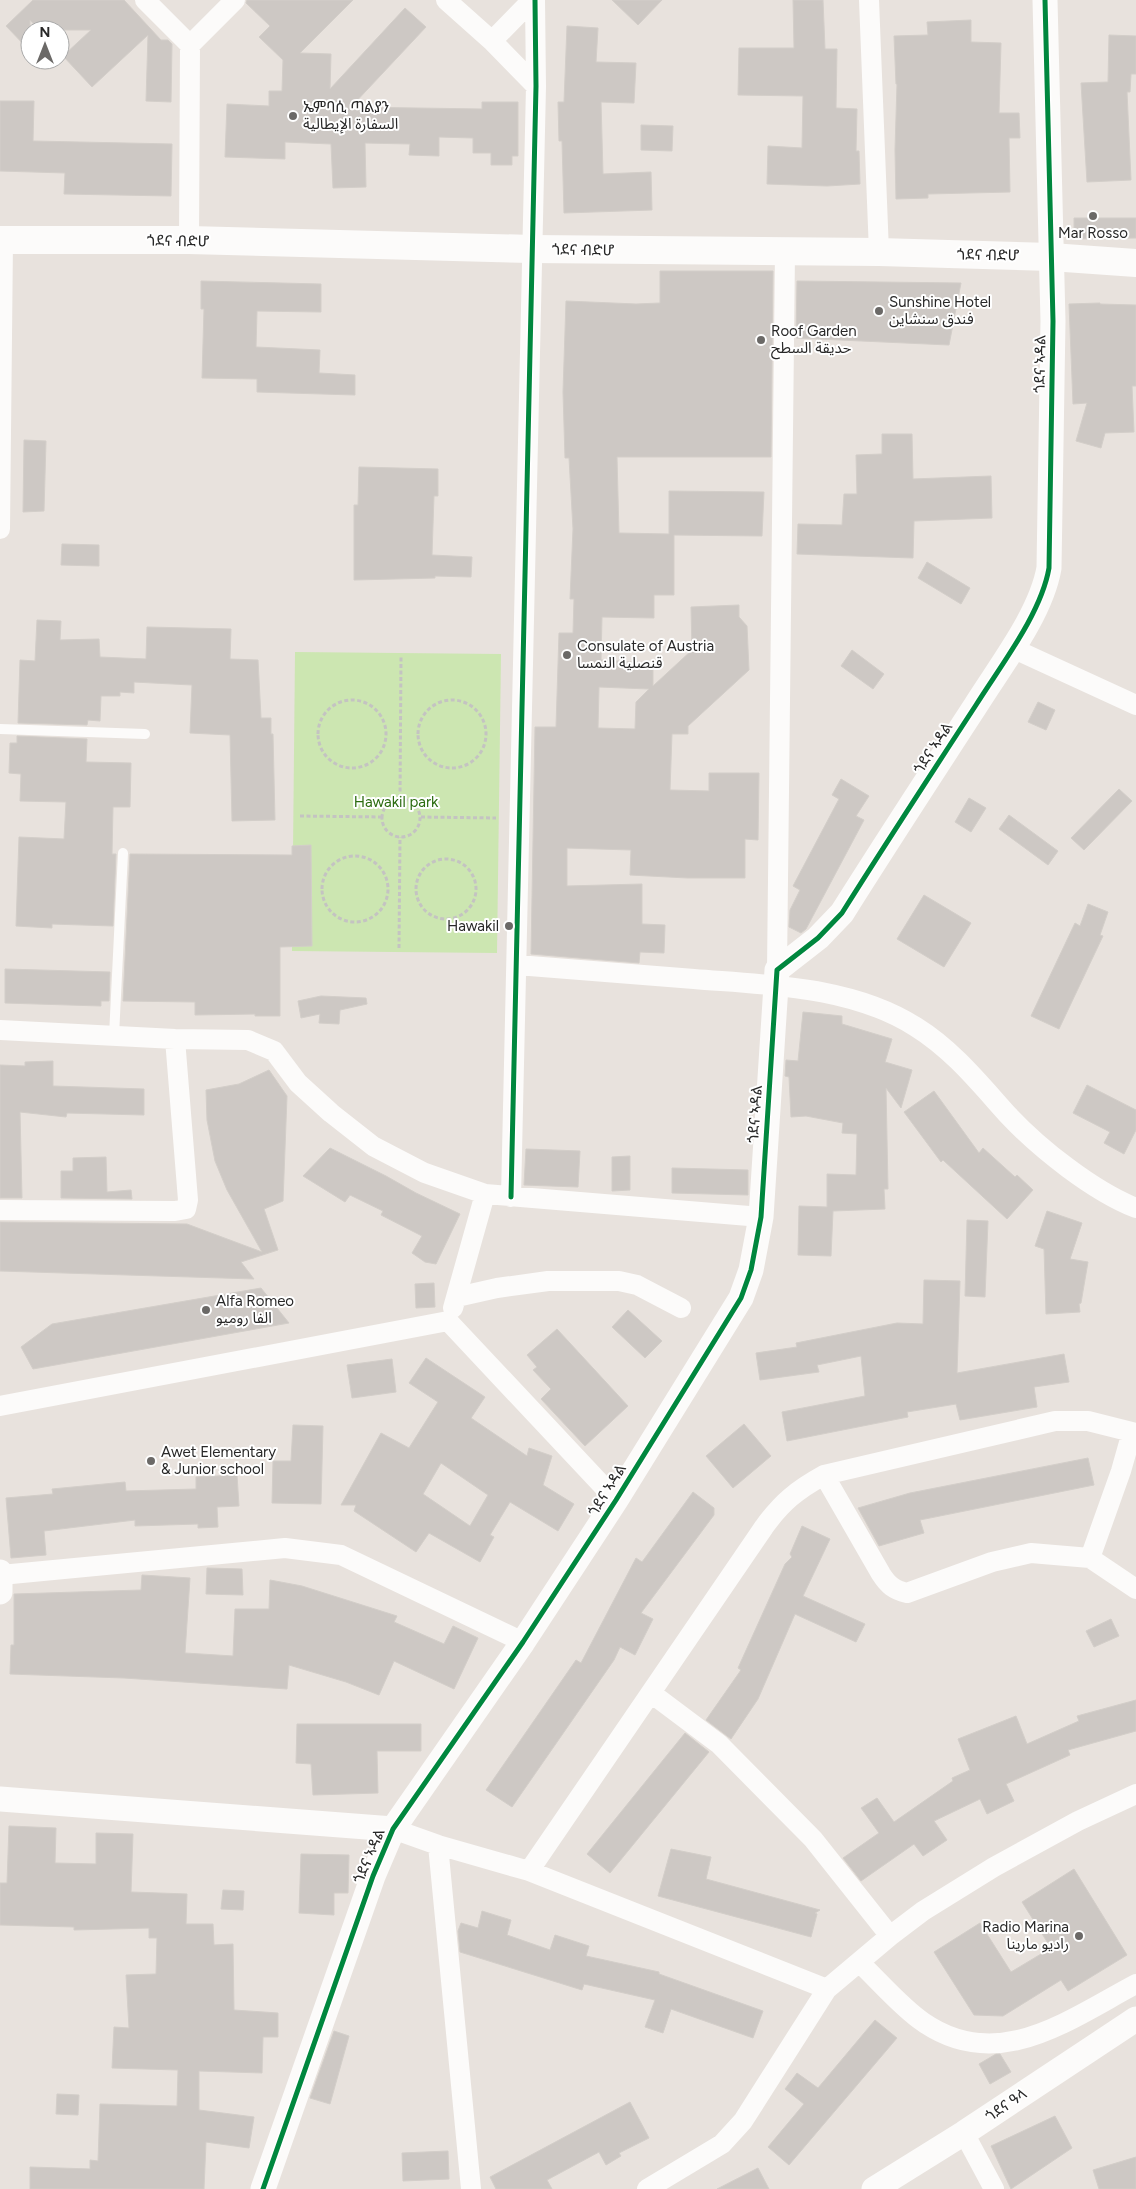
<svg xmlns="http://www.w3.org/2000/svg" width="1136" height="2189" font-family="Figtree,'Noto Sans Arabic','Noto Sans Ethiopic',sans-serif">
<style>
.green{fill:#cce6b1}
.building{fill:#cdc8c4;stroke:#d3cec9;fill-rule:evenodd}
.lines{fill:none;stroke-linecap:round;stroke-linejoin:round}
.path{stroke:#c4c3c2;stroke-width:3;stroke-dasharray:4 2.5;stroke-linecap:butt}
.service{stroke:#fcfbfa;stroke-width:10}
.minor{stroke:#fcfbfa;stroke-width:20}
.tertiary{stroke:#fcfbfa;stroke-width:25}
.secondary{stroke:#fcfbfa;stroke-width:28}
.cycleway-casing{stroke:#fff;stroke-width:8}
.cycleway{stroke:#00873e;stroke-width:5}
.poi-dot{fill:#6b6967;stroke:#fff;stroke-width:2}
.labels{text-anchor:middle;stroke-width:4;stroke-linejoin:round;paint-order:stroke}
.poi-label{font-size:15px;fill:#282828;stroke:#fff;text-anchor:start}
.street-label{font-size:15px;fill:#282828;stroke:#fff}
.park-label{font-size:15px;fill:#2c6c11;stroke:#fff}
</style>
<rect width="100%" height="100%" fill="#e8e2dd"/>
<path class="green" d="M 295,652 L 501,654 L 497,953 L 292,951 Z"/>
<path class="building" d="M 33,0 L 124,0 L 161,40 L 168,40 L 172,44 L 171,102 L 146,101 L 148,35 L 92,87 L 63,56 L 91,30 L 39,30 L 30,20 L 30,51 L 6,26 Z
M 247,0 L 353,0 L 300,53 L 331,54 L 330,89 L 405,8 L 426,27 L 351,107 L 482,109 L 482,102 L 518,102 L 518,156 L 512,156 L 512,165 L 491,165 L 491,153 L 473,153 L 473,138 L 439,137 L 439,156 L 409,155 L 410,144 L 365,143 L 366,187 L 333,188 L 331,144 L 285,142 L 285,159 L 225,157 L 227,104 L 269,106 L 269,91 L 282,91 L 283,60 L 259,37 L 270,26 L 246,3 Z
M 612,0 L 662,0 L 638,25 Z
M 793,0 L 823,0 L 825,49 L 837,49 L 836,108 L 857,109 L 856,151 L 859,151 L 860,184 L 827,186 L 767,184 L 768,146 L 802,148 L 803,96 L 738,95 L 739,48 L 794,48 Z
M 971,20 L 971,42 L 1001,43 L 999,113 L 1019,113 L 1020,138 L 1009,138 L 1010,192 L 928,194 L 928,198 L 896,199 L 895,150 L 897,84 L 896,84 L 894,36 L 928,35 L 927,22 Z
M 567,26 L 598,28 L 596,62 L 636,63 L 634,103 L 601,102 L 603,174 L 651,172 L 652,210 L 564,213 L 562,141 L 559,141 L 558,102 L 564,102 Z
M 1109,35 L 1136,36 L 1136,74 L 1131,74 L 1130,92 L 1127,92 L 1131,180 L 1087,182 L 1081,83 L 1108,82 Z
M 0,101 L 34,101 L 33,141 L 172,144 L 171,196 L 64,194 L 65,173 L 0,171 Z
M 641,125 L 673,126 L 672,151 L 641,150 Z
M 1074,218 L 1136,218 L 1136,238 L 1074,239 Z
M 660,271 L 773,271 L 771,457 L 617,457 L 619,533 L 669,534 L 669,491 L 764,492 L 762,536 L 674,535 L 674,595 L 654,595 L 654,618 L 602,617 L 601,660 L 653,663 L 653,686 L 692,650 L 691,607 L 739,605 L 739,617 L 747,626 L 749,670 L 688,726 L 688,734 L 672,734 L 670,790 L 709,791 L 709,773 L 759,773 L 758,840 L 745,839 L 745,878 L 688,878 L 630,875 L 631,850 L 567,848 L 567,886 L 642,884 L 642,924 L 665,925 L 664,953 L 640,952 L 639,963 L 531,954 L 535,727 L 556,727 L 559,633 L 573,633 L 574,599 L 570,599 L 573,529 L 569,458 L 565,458 L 563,392 L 566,301 L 636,304 L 660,303 ZM 599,687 L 649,689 L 636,702 L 635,729 L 598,728 Z
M 201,281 L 321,284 L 321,312 L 257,311 L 256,347 L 320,350 L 319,373 L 355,375 L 355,395 L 257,392 L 257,379 L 202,378 L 204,309 L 201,309 Z
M 797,281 L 961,283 L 949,345 L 796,338 Z
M 1100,303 L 1100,304 L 1136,305 L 1136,386 L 1132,386 L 1134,432 L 1105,433 L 1101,448 L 1076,441 L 1087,403 L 1073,404 L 1069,304 Z
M 882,434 L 912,434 L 913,479 L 991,476 L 992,518 L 914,521 L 913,558 L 797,554 L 798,524 L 842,525 L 844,494 L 857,494 L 856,455 L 882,454 Z
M 24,440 L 46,441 L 44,511 L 23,512 Z
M 359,467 L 438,469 L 438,496 L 434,496 L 432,555 L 472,557 L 471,577 L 435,576 L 435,578 L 354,580 L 354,505 L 358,505 Z
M 62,544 L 99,545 L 99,566 L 61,565 Z
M 927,562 L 970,588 L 961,604 L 918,578 Z
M 37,620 L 61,621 L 60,640 L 99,639 L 100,657 L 146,659 L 147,627 L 231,629 L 230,659 L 258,660 L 261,718 L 271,718 L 271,734 L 273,734 L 275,820 L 232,821 L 230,735 L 190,733 L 192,685 L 134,682 L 134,693 L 120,692 L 120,696 L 101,696 L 100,721 L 88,720 L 87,725 L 18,723 L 20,660 L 35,661 Z
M 852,650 L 884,674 L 873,689 L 841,666 Z
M 1038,702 L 1055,710 L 1046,730 L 1028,722 Z
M 17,736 L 87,739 L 86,762 L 131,763 L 130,807 L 113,807 L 112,854 L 116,854 L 113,926 L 52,924 L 52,928 L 16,926 L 19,837 L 64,839 L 66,802 L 20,801 L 21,774 L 9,773 L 10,743 L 17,743 Z
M 841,779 L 869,796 L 856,816 L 864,820 L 806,929 L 801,933 L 789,927 L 790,910 L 800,890 L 793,886 L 839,799 L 832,795 Z
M 1119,789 L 1132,801 L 1084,850 L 1071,838 Z
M 969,798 L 986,808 L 971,832 L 955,822 Z
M 1009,815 L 1058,851 L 1048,865 L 999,829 Z
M 311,845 L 312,946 L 280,947 L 280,1016 L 255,1016 L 255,1014 L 195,1015 L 195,1002 L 123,1001 L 130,854 L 292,855 L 292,846 Z
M 924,895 L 971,923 L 944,967 L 897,939 Z
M 1088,904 L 1108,912 L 1100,935 L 1103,936 L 1059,1029 L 1031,1016 L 1075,923 L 1080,926 Z
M 5,969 L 110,972 L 109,1001 L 101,1001 L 101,1006 L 5,1003 Z
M 321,996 L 366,998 L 367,1004 L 340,1010 L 339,1024 L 319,1023 L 320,1014 L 301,1018 L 298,1001 Z
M 803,1012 L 842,1016 L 842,1024 L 892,1039 L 885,1062 L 912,1070 L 901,1108 L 886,1088 L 888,1189 L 884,1189 L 885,1209 L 833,1211 L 831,1256 L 798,1255 L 799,1206 L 827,1207 L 827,1174 L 856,1175 L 857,1134 L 842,1133 L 843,1123 L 806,1116 L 791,1117 L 789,1077 L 785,1076 L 786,1060 L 798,1061 Z
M 53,1061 L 53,1086 L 144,1089 L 144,1115 L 67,1113 L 66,1117 L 20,1112 L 22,1198 L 0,1198 L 0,1065 L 25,1066 L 25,1062 Z
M 269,1070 L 287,1096 L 283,1201 L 264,1209 L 278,1250 L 241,1262 L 254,1279 L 0,1271 L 0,1222 L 187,1224 L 262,1252 L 227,1190 L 215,1161 L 207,1120 L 206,1090 L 239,1084 Z
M 1087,1085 L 1136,1110 L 1136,1130 L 1124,1154 L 1104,1143 L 1110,1132 L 1073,1113 Z
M 934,1091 L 979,1153 L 983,1148 L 1015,1177 L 1017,1175 L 1033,1190 L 1007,1219 L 943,1160 L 941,1162 L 904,1112 Z
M 330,1148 L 386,1176 L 416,1193 L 460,1214 L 436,1264 L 425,1262 L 412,1253 L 422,1236 L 381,1215 L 383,1211 L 350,1195 L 345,1202 L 303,1176 Z
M 526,1149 L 580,1151 L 578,1187 L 524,1185 Z
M 630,1156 L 630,1190 L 612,1191 L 612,1157 Z
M 106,1157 L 107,1192 L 131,1190 L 132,1199 L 61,1198 L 61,1171 L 73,1171 L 73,1158 Z
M 672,1168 L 748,1170 L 748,1195 L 672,1193 Z
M 1047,1211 L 1082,1223 L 1070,1259 L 1088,1262 L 1081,1303 L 1079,1304 L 1080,1312 L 1046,1314 L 1044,1249 L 1035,1246 Z
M 967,1220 L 988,1221 L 985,1297 L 965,1296 Z
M 924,1280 L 960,1281 L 957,1373 L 1064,1354 L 1069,1382 L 1034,1387 L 1037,1407 L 960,1420 L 956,1404 L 907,1412 L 908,1417 L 787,1441 L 782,1412 L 865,1396 L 861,1356 L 817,1365 L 819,1372 L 760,1380 L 756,1353 L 797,1347 L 796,1343 L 897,1323 L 923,1324 Z
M 434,1283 L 435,1307 L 416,1308 L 415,1284 Z
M 261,1288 L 289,1323 L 33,1369 L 21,1347 L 52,1324 Z
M 628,1310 L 662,1341 L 645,1358 L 612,1327 Z
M 557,1329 L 628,1406 L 585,1446 L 541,1399 L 551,1389 L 533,1370 L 537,1367 L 527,1355 Z
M 426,1358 L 485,1397 L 471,1418 L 527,1456 L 529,1448 L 552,1456 L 543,1485 L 574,1504 L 558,1531 L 510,1502 L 490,1535 L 494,1537 L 480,1562 L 429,1533 L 416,1552 L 354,1511 L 356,1505 L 341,1505 L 381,1433 L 409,1448 L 438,1402 L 409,1383 ZM 441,1463 L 488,1495 L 470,1526 L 423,1494 Z
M 392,1359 L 396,1392 L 352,1398 L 347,1365 Z
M 744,1424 L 771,1456 L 733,1488 L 706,1456 Z
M 293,1425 L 323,1426 L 321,1504 L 272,1503 L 273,1461 L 291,1461 Z
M 1088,1458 L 1094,1485 L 920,1520 L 924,1533 L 879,1546 L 858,1508 L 910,1493 Z
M 237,1475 L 239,1506 L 217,1507 L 218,1527 L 198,1528 L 198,1524 L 135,1526 L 135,1520 L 44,1531 L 46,1555 L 11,1558 L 6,1498 L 53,1494 L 52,1489 L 125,1482 L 126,1491 L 196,1489 L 196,1477 Z
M 693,1492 L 714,1508 L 714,1515 L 641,1613 L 653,1619 L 635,1655 L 620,1647 L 614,1660 L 512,1807 L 486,1790 L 576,1660 L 581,1663 L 636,1558 L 642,1562 Z
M 802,1526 L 830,1539 L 803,1596 L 865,1624 L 856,1642 L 795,1614 L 758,1699 L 731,1739 L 706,1720 L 741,1670 L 738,1668 L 785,1564 L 792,1557 L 790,1554 Z
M 207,1568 L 242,1569 L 243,1595 L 206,1594 Z
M 142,1575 L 190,1578 L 185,1653 L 233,1656 L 235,1609 L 269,1609 L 270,1580 L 302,1586 L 397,1616 L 394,1622 L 444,1644 L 453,1626 L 478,1638 L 454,1689 L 394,1661 L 379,1695 L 346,1682 L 289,1665 L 287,1689 L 124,1678 L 10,1674 L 11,1645 L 14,1645 L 14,1594 L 141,1590 Z
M 1111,1619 L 1119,1636 L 1094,1647 L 1086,1631 Z
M 1136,1700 L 1136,1731 L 1068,1750 L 1070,1755 L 1006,1784 L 1014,1801 L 987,1814 L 980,1799 L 934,1821 L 947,1840 L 923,1856 L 914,1844 L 861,1881 L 843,1858 L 879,1833 L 861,1808 L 877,1798 L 894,1822 L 953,1781 L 952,1778 L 970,1770 L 958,1739 L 1016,1716 L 1027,1744 L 1079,1721 L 1077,1716 Z
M 297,1724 L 421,1724 L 421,1751 L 377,1751 L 378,1793 L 313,1795 L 311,1764 L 296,1763 Z
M 685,1733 L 709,1752 L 610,1873 L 587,1854 Z
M 9,1826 L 56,1828 L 55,1863 L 96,1864 L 96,1833 L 133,1834 L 131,1892 L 187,1894 L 186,1924 L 213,1924 L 214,1945 L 233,1944 L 234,2010 L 278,2013 L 278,2037 L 263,2037 L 262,2073 L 199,2071 L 199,2110 L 254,2117 L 249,2148 L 206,2142 L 204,2189 L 30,2189 L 30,2167 L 90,2169 L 90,2160 L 98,2161 L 100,2104 L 177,2106 L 178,2070 L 112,2068 L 114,2027 L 129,2028 L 126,1975 L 156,1974 L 157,1938 L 149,1938 L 149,1928 L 74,1930 L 74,1927 L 0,1925 L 0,1883 L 7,1883 Z
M 671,1849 L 711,1857 L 706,1879 L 820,1910 L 815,1913 L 817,1914 L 811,1937 L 658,1896 Z
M 301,1854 L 349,1855 L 348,1893 L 334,1893 L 334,1915 L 299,1913 Z
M 1074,1869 L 1127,1955 L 1068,1991 L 1061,1980 L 1003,2016 L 974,2015 L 934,1952 L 980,1923 L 1011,1972 L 1051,1948 L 1022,1902 Z
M 223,1890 L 244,1891 L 243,1910 L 221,1909 Z
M 482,1911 L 511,1920 L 507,1935 L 550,1950 L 555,1935 L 589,1946 L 586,1956 L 659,1972 L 659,1974 L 763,2011 L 753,2038 L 671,2009 L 663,2033 L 645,2027 L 655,2000 L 584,1984 L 582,1990 L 460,1952 L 458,1931 L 461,1923 L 478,1928 Z
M 875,2020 L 897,2038 L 789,2165 L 768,2147 L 804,2104 L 785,2089 L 797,2073 L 818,2088 Z
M 334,2031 L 349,2036 L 330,2104 L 310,2098 Z
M 996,2054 L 1000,2054 L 1011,2072 L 990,2084 L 979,2064 Z
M 57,2094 L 79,2095 L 78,2115 L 56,2114 Z
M 630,2102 L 649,2138 L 619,2153 L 621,2156 L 606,2165 L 599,2152 L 547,2180 L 552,2189 L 496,2189 L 490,2177 Z
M 1055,2116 L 1072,2148 L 1011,2189 L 991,2146 Z
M 448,2151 L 449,2179 L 403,2181 L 402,2153 Z
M 1136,2157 L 1136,2189 L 1099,2189 L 1093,2170 Z
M 758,2168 L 769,2189 L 717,2189 Z"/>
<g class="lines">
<path class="path" d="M418 734a34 34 0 1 1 68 0a34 34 0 1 1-68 0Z
M318 734a34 34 0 1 1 68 0a34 34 0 1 1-68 0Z
M 400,798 L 401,656
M382 818a19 19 0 1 1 38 0a19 19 0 1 1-38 0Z
M 300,816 L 382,817
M 421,817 L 496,818
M322 889a33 33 0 1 1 66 0a33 33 0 1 1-66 0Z
M416 889a30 30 0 1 1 60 0a30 30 0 1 1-60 0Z
M 399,948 L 400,837"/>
<path class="service" d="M 0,729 L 145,734
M 114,1036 L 123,853"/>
<path class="minor" d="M 145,0 L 190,45
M 446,0 L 492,41 L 536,86
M 869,0 L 879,252
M 492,41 L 532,0
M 189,240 L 190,45 L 235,0
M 0,529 L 3,240
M 1012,648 L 1136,705
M 517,965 C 576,970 635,974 694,979 C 768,985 852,986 916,1027 C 953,1050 980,1084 1008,1115 C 1040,1149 1093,1191 1136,1208
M 777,970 L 785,252
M 0,1030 L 175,1039 L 248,1040 L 274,1051 L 298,1083 L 331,1113 L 373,1146 L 425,1173 L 485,1194 L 761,1217
M 511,1197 L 536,86 L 535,0
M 0,1210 L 175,1211 L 186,1209 L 188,1200 L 175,1039
M 457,1297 L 497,1288 L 548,1281 L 619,1281 L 637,1285 L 681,1308
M 453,1308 L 485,1194
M 0,1406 L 448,1321 L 616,1500
M 824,1475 L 881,1574 C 888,1585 894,1590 907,1593 L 992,1562 L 1031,1553 L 1090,1558 L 1136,1589
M 1090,1558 L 1121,1471 L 1132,1432
M 1,1575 L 285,1548 L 341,1555 L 523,1642
M 651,1693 L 719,1744 L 813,1839 L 890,1936
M 393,1829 L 438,1845 L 529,1871 L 827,1989
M 438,1845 L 471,2189
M 529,1871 L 764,1527 C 782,1502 797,1490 824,1475 L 1055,1421 L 1088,1421 L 1136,1433
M 859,1962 C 878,1980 902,2008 923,2022 C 998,2074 1068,2020 1136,1984
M 964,2133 L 994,2189
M 647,2189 L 722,2144 L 743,2121 L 827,1989 L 890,1936 L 923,1911 L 994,1867 L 1078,1821 L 1136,1794"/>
<path class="tertiary" d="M 0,1572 L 0,1592
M 0,1799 L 393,1829
M 263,2189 L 373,1876 L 393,1829 L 523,1642 L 616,1500 L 741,1298 L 751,1270 L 761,1217 L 777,970 L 818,938 L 842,913 C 886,843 931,774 976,705 C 1001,665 1041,614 1049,568 L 1053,321 L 1045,0
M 874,2189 L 964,2133 L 1136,2019"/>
<path class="secondary" d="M 0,240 L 189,240 L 532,249 L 879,252 L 1051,257 L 1136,263"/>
<defs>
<path id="cycleway" d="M 511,1197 L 536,86 L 535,0
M 263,2189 L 373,1876 L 393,1829 L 523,1642 L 616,1500 L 741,1298 L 751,1270 L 761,1217 L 777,970 L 818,938 L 842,913 C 886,843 931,774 976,705 C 1001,665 1041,614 1049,568 L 1053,321 L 1045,0"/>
</defs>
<use href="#cycleway" class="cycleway-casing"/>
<use href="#cycleway" class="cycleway"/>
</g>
<g class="poi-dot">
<circle cx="293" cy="116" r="5"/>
<circle cx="1093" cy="216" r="5"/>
<circle cx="879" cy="311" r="5"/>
<circle cx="761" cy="340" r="5"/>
<circle cx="567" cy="655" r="5"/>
<circle cx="509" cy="926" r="5"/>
<circle cx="206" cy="1310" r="5"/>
<circle cx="151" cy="1461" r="5"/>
<circle cx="1079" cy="1936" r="5"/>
</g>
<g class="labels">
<g class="poi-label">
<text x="303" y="112">ኤምባሲ ጣልያን<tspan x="303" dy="17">السفارة الإيطالية</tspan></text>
<text x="1093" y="238" text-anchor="middle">Mar Rosso</text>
<text x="889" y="307">Sunshine Hotel<tspan x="889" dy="17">فندق سنشاين</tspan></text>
<text x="771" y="336">Roof Garden<tspan x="771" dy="17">حديقة السطح</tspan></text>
<text x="577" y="651">Consulate of Austria<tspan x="577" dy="17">قنصلية النمسا</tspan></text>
<text x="499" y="931" text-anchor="end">Hawakil</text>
<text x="216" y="1306">Alfa Romeo<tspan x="216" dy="17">الفا روميو</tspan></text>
<text x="161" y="1457">Awet Elementary<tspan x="161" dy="17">&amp; Junior school</tspan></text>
<text x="1069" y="1932" text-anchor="end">Radio Marina<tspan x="1069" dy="17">راديو مارينا</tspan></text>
</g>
<g class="street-label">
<text transform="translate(178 241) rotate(1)" y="5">ጎደና ብድሆ</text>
<text transform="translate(583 250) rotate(1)" y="5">ጎደና ብድሆ</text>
<text transform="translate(988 255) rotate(1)" y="5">ጎደና ብድሆ</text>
<text transform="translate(1040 364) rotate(-89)" y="5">ጎደና ኣዳል</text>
<text transform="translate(933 748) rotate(-57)" y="5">ጎደና ኣዳል</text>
<text transform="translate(755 1114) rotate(-86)" y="5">ጎደና ኣዳል</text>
<text transform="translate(607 1490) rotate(-58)" y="5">ጎደና ኣዳል</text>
<text transform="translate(369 1856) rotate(-67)" y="5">ጎደና ኣዳል</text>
<text transform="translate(1006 2105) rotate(-34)" y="5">ጎደና ዓላ</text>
</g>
<g class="park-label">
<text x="396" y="807">Hawakil park</text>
</g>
</g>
<g transform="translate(45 45)"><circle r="24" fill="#ffffff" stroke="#a9a9a9"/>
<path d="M0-4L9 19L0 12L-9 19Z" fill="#6b6967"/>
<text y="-8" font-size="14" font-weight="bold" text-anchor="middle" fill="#282828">N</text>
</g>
</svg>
